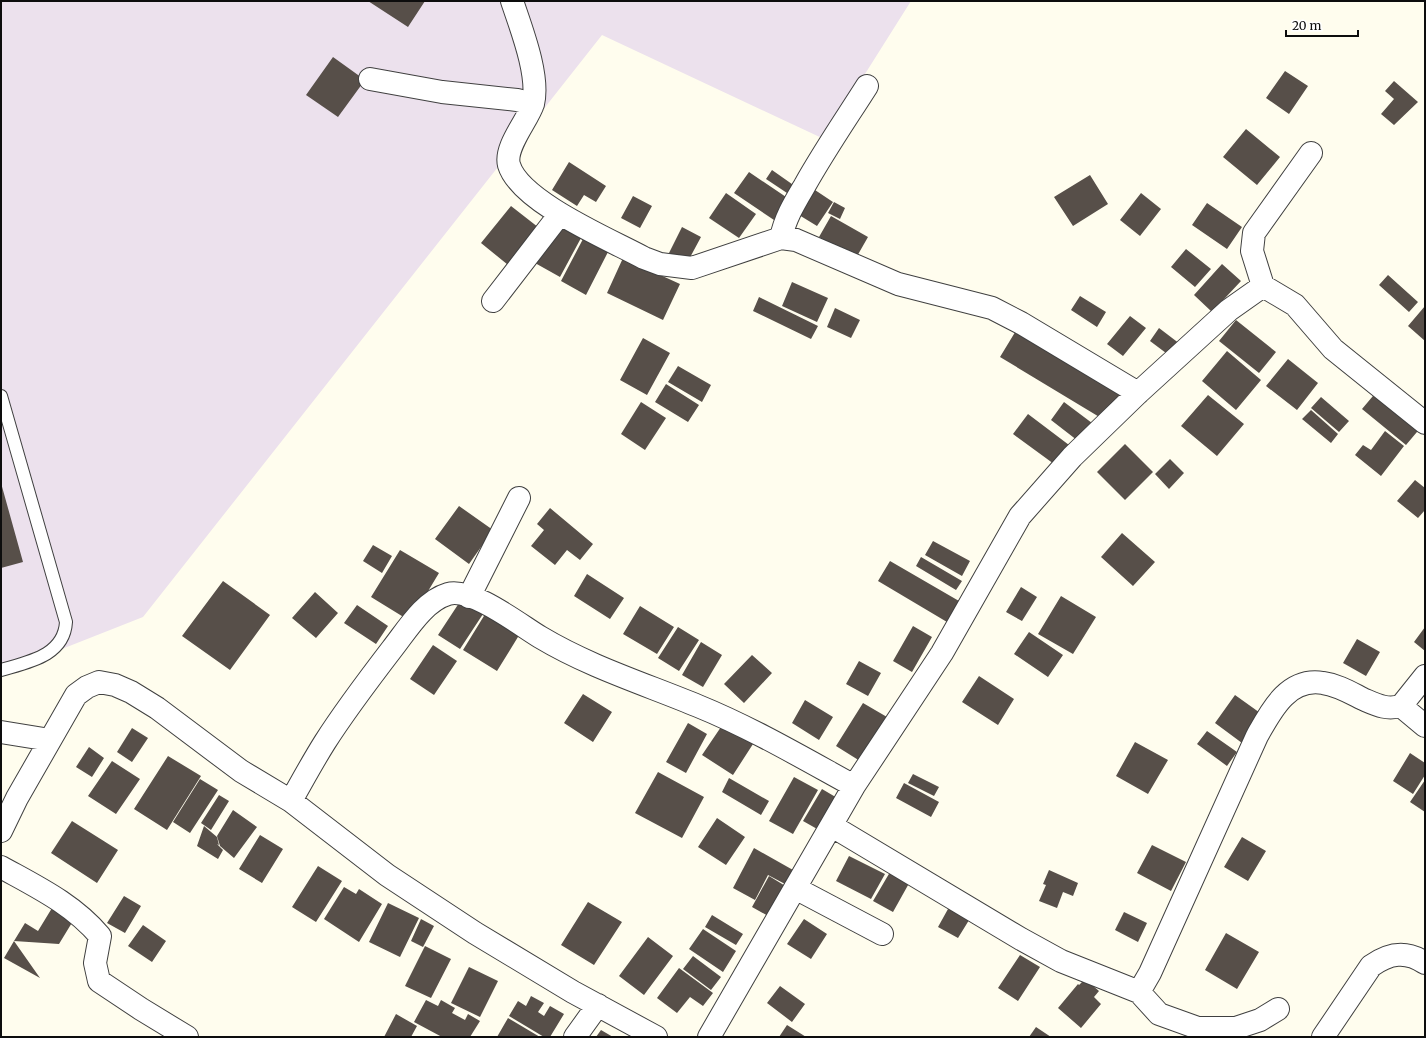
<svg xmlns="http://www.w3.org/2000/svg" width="1426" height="1038" font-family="Merriweather,serif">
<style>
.industrial{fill:#ece1ed}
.building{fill:#574f49}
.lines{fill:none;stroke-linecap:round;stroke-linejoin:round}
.lane-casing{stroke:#404040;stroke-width:14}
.street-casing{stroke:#404040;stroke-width:24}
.lane{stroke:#fff;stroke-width:12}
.street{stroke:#fff;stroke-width:22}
</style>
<rect width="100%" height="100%" fill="#fffdee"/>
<path class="industrial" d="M 1,1 L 911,1 L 824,139 L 602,35 L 143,617 L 1,673 Z"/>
<path class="building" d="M 368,1 L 425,1 L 408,27 Z
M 333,57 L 365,80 L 338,117 L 306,95 Z
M 1285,71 L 1308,86 L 1289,114 L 1266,98 Z
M 1394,81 L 1418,102 L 1394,125 L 1381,114 L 1394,99 L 1385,91 Z
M 1246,129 L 1280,157 L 1257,185 L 1223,157 Z
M 569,162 L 606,186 L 596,202 L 584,195 L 577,206 L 552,190 Z
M 772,170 L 799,189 L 793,197 L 766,179 Z
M 749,172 L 789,199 L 774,220 L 734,193 Z
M 1090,175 L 1108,204 L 1073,226 L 1054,197 Z
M 815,190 L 833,202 L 817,226 L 799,215 Z
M 726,193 L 756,214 L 739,238 L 709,218 Z
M 1141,193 L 1161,209 L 1140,236 L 1120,220 Z
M 633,196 L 652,206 L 640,228 L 621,218 Z
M 834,202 L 845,208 L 840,219 L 828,213 Z
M 1207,203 L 1242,227 L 1227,249 L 1192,225 Z
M 511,206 L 543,231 L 513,269 L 481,243 Z
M 831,216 L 868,237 L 856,258 L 819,237 Z
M 557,225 L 581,238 L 560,277 L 535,263 Z
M 682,227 L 701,237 L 687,263 L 669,253 Z
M 583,239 L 608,252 L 586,295 L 561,281 Z
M 1186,249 L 1211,269 L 1195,287 L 1171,267 Z
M 623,258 L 680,284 L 663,320 L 607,293 Z
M 1222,264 L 1241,281 L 1212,312 L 1194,295 Z
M 1388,275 L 1418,302 L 1409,312 L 1379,285 Z
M 792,282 L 828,298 L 817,322 L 782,306 Z
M 1080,296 L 1106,312 L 1097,327 L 1071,310 Z
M 759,297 L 818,326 L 811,339 L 753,311 Z
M 1425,306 L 1425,341 L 1408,326 Z
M 835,308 L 860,320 L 851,338 L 827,327 Z
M 1130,316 L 1146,328 L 1123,356 L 1107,344 Z
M 1236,320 L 1276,352 L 1259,373 L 1219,341 Z
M 1159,328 L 1180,344 L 1170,356 L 1150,341 Z
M 1017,329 L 1123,394 L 1106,421 L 1000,357 Z
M 643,338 L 670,353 L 647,395 L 620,380 Z
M 1227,351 L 1261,380 L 1236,410 L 1202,381 Z
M 1288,359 L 1318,383 L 1297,410 L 1266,386 Z
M 678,366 L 711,385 L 702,402 L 668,382 Z
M 666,384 L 699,405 L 688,422 L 655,402 Z
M 1378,390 L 1422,426 L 1406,445 L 1362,409 Z
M 1208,395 L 1244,424 L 1217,456 L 1181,426 Z
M 1321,397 L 1349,421 L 1339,432 L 1311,408 Z
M 641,402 L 666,418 L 645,450 L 621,434 Z
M 1064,402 L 1096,426 L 1082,444 L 1051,420 Z
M 1311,410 L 1338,434 L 1331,443 L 1302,419 Z
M 1028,414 L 1069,445 L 1054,464 L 1013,434 Z
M 1385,431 L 1404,446 L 1381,476 L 1355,455 L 1363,445 L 1371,450 Z
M 1125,444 L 1153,472 L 1125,500 L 1097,472 Z
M 1170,459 L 1184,473 L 1169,489 L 1155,474 Z
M 1415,480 L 1425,488 L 1425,510 L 1418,518 L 1397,501 Z
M 1,483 L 23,562 L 1,568 Z
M 459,506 L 493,530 L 469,564 L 435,539 Z
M 550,508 L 593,544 L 580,560 L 567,550 L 555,565 L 531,546 L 544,530 L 537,524 Z
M 1122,533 L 1155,562 L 1133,586 L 1101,557 Z
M 933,541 L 970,561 L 962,576 L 925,555 Z
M 373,545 L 392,556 L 382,573 L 363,561 Z
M 400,550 L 439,573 L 410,621 L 371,597 Z
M 921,557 L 962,581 L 956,590 L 916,566 Z
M 890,561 L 959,601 L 947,622 L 878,581 Z
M 587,574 L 624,598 L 610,619 L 574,596 Z
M 223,581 L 270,615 L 230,670 L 182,636 Z
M 1021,587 L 1037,597 L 1022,621 L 1006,612 Z
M 315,592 L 338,613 L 316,638 L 292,618 Z
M 1061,596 L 1096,617 L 1073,654 L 1038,634 Z
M 461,600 L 483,614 L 460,649 L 438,635 Z
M 357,605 L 388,626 L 376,644 L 344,623 Z
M 640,606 L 674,627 L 657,654 L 623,634 Z
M 487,611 L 521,632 L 497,671 L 463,650 Z
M 913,626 L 932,637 L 912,672 L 893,661 Z
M 678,627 L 699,640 L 679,671 L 658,658 Z
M 1425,627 L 1425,651 L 1414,642 Z
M 1029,632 L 1063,655 L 1048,677 L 1014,654 Z
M 1357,639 L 1380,652 L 1366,676 L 1343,663 Z
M 701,642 L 722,655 L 703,687 L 682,675 Z
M 433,645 L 457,661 L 434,695 L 410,679 Z
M 752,655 L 772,673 L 744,703 L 724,684 Z
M 859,661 L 881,673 L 868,696 L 846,684 Z
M 979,676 L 1014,699 L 998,725 L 962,702 Z
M 583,694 L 612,712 L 593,742 L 564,723 Z
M 1235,695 L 1263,715 L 1242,743 L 1215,723 Z
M 805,700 L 833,717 L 819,740 L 792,723 Z
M 863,703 L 887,717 L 860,761 L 836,746 Z
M 688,723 L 707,734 L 686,773 L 666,762 Z
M 723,724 L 753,744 L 733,775 L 702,755 Z
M 132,728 L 148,738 L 132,762 L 117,752 Z
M 1207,731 L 1237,752 L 1227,766 L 1197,744 Z
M 1135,742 L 1168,760 L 1148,794 L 1116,776 Z
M 89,747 L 104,758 L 92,777 L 76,767 Z
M 1410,753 L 1425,763 L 1425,775 L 1413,794 L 1393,781 Z
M 168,756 L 201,776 L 167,830 L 134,809 Z
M 112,761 L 140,779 L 116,814 L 88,796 Z
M 658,772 L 704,797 L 682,838 L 635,813 Z
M 913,774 L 939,787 L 934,796 L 908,783 Z
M 794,777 L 818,790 L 793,834 L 769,821 Z
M 729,778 L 769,801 L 761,815 L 722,792 Z
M 200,779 L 218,790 L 190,833 L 173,822 Z
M 1425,780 L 1425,812 L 1410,802 Z
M 904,783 L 939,802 L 931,817 L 896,798 Z
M 822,789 L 844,802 L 826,834 L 803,821 Z
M 219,795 L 229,801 L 211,830 L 201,823 Z
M 233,810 L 257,827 L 234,858 L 220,846 L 217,836 Z
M 717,818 L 745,837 L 726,865 L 698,847 Z
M 72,821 L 118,850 L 97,883 L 51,853 Z
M 204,826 L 217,837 L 219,845 L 217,844 L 223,850 L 218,859 L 197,846 Z
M 260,835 L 283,849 L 262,883 L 239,869 Z
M 1242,837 L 1266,851 L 1248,881 L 1224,867 Z
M 1152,845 L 1186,862 L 1171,891 L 1137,873 Z
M 754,848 L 793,870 L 785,884 L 768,875 L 755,900 L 733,888 Z
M 849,856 L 885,874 L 871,899 L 836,881 Z
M 318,866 L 342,881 L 316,922 L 292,907 Z
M 893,867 L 912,878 L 893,912 L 873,901 Z
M 1049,870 L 1078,883 L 1073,896 L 1063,892 L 1057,908 L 1039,901 L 1046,885 L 1043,884 Z
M 769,876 L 787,887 L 770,917 L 752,907 Z
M 344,887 L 356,894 L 359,889 L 382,904 L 359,942 L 324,919 Z
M 124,896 L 141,906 L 125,933 L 107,923 Z
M 953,900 L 974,912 L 958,938 L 938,927 Z
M 588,902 L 622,922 L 594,965 L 561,945 Z
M 388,903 L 419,918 L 400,957 L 369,942 Z
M 52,908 L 73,921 L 59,944 L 14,941 L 25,923 L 38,931 Z
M 1124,912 L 1147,923 L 1138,942 L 1115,930 Z
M 712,915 L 743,934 L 736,945 L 705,927 Z
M 421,919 L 434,926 L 423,947 L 411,941 Z
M 804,919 L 827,934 L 811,959 L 787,944 Z
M 143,925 L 166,941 L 152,962 L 128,946 Z
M 703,929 L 736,951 L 723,972 L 689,949 Z
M 1226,933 L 1259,952 L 1237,989 L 1205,970 Z
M 648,937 L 673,956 L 644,995 L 619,976 Z
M 14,941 L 40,978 L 4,958 Z
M 425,946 L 451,959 L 431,998 L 405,986 Z
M 1020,955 L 1040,967 L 1018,1001 L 998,988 Z
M 693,956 L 721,977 L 711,990 L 683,969 Z
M 469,967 L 498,981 L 480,1017 L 451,1003 Z
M 679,968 L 713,993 L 703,1006 L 690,997 L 677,1013 L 657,998 Z
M 1085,979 L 1099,991 L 1094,997 L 1101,1004 L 1081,1028 L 1058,1008 L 1078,984 L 1079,985 Z
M 780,986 L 805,1004 L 792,1022 L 767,1003 Z
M 531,996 L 544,1003 L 538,1012 L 544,1016 L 550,1006 L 564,1014 L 550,1037 L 544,1037 L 509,1016 L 518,1001 L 526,1006 Z
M 426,1000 L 438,1006 L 441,1000 L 455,1008 L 452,1013 L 465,1020 L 468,1014 L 480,1021 L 470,1037 L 442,1037 L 414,1022 Z
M 396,1014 L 417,1026 L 411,1037 L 384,1037 Z
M 508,1018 L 540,1037 L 497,1037 Z
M 787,1025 L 803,1035 L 806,1037 L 779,1037 Z
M 1036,1027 L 1051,1037 L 1029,1037 Z
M 601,1030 L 613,1037 L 596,1037 Z"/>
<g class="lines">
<defs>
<path id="lane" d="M 1,396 L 66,622 C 64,656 28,662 1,670"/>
<path id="street" d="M 512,1 C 521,28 540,76 533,104 C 528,120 504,147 509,165 C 520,202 611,240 644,258 L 660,264 L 692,268 L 781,238 L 796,240 L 898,284 L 992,308 L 1021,323 L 1138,393
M 370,79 L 442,92 L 517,100 L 533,104
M 781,238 C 785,218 795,202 805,185 C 824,151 846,119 867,86
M 1263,286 L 1252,251 L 1254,233 L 1311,153
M 493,301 L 560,214
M 469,597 L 519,498
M 1401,706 L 1425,726
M 1,732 L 50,740
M 291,801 C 302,781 313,761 325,742 C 346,709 369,679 392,649 C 407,630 424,601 448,594 C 471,587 520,625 540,637 C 590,667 645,684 698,706 C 752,728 803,758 854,786
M 832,826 L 1021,939 L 1061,961 L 1139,992 L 1150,973 L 1257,736 C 1271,711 1288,677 1323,683 C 1338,685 1351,693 1363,699 C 1377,705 1386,710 1401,706 L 1425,676
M 1,831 L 17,798 L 76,695 L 87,687 L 99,682 L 115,685 L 131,692 L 157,708 L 241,771 L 291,801 L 387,875 L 475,933 L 573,992 L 656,1037
M 1,867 C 37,887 73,904 100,936 L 95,963 L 99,981 L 141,1009 L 187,1037
M 795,888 L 882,934
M 1139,992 L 1159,1014 L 1198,1028 L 1236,1028 L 1260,1020 L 1278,1009
M 575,1037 L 598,1005
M 709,1037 L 854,786 L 942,653 L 1020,516 L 1072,457 L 1138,393 L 1229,310 L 1263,286 L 1295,305 L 1333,349 L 1425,423
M 1323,1037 L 1371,966 C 1389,953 1406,950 1425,963"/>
</defs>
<use href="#lane" class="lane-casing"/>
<use href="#street" class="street-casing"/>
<use href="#lane" class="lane"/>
<use href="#street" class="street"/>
</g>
<rect width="1426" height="1038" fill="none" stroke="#0d0d0d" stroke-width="4"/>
<path d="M1286 30v6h72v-6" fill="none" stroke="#0d0d0d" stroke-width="2"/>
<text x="1292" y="30" font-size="12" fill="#0d0d0d" stroke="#ffffff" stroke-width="3" paint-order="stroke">20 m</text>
</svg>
